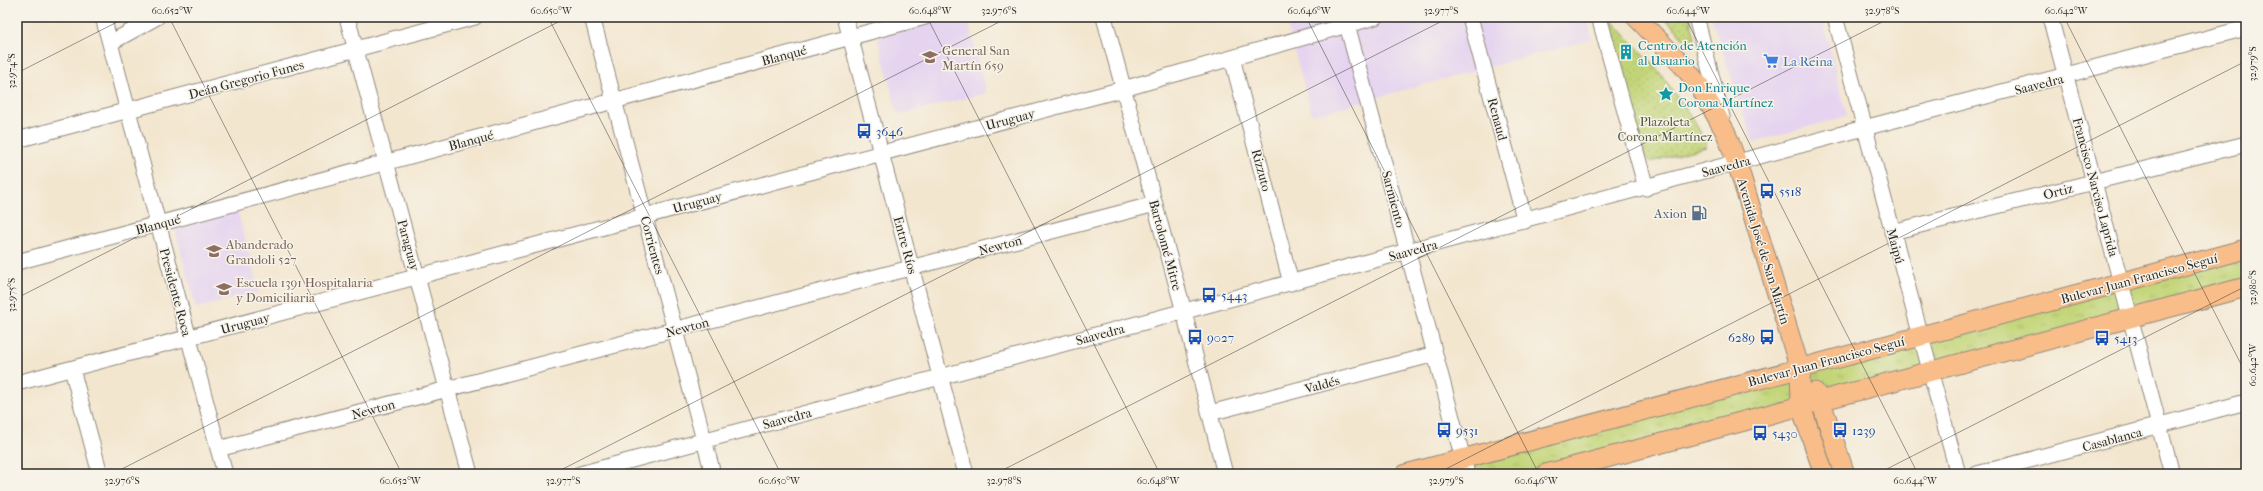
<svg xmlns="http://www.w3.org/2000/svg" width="2263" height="491" font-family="'IM FELL French Canon',serif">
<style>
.built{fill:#e5d3f0}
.grass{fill:url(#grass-tufts);stroke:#778052}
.park{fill:url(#park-dots);stroke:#778052}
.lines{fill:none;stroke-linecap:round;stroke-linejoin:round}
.minor-casing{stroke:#8f887d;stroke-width:17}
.major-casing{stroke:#8f887d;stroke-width:21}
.minor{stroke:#fff;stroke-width:15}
.major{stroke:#f8bd89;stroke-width:19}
.ticks{fill:none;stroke:#2b2b2b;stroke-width:1;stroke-opacity:0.45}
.labels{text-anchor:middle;stroke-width:3;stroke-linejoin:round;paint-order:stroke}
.culture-label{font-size:13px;fill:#0d838f;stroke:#f7f3e8;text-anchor:start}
.education-label{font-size:13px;fill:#785e54;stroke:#f7f3e8;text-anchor:start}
.street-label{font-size:13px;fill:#2b2b2b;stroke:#f7f3e8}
.shop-label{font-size:13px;fill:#366cbe;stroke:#f7f3e8;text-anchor:start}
.park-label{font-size:13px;fill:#51563e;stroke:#f7f3e8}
.transit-label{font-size:13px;fill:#164399;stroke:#f7f3e8;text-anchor:start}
.service-label{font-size:13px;fill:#4e5e75;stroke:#f7f3e8;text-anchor:end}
.neatline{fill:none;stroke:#2b2b2b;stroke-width:1.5}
.ticks-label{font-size:10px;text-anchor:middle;fill:#2b2b2b}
</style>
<defs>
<pattern id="grass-tufts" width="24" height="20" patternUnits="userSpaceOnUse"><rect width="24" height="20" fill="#c3d578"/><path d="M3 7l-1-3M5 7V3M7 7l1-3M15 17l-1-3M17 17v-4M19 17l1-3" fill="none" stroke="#a8b768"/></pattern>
<pattern id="park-dots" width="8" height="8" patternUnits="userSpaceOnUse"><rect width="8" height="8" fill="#c3d578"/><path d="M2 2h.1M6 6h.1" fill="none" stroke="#a8b768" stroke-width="1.8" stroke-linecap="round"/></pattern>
</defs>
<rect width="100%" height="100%" fill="#f7f3e8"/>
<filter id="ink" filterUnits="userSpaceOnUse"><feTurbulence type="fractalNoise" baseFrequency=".025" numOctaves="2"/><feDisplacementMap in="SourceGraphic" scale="8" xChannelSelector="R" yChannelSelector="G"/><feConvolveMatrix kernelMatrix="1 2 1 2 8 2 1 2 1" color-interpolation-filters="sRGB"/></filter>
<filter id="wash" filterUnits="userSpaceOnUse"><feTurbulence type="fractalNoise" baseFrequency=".012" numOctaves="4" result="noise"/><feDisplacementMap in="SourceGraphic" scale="16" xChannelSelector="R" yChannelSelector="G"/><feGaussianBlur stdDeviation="0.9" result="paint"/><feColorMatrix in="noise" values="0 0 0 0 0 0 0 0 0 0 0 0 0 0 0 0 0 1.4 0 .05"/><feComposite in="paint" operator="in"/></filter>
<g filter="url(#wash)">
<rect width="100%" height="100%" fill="#f3e6cf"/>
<path class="built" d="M 949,17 L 967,17 L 986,93 L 898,115 L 877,35 Z
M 1285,17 L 1587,17 L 1592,39 L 1312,115 Z
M 1711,17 L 1822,17 L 1847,116 L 1753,142 Z
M 237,208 L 259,292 L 196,308 L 174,224 Z"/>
<path class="grass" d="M 2246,249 L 2246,287 L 1546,474 L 1406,474 Z"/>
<path class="park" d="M 1664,17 L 1689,17 L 1695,37 L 1693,42 L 1689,44 Z
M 1610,19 L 1657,69 L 1693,119 L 1706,142 L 1706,147 L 1650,162 L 1645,157 L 1606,25 L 1606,21 Z"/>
</g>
<g filter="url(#ink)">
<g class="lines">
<defs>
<path id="minor" d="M 103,17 L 225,474
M 347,17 L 470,474
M 592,17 L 713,474
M 845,17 L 966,474
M 1104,17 L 1184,312 L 1225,474
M 1345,17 L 1467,474
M 1470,17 L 1525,221
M 1599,17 L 1646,188
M 1696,17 L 1722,117
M 1835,17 L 1958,474
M 2050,17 L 2172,474
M 110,43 L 157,17
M 1232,58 L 1291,283
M 17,140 L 475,17
M 1892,232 L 2246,144
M 17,262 L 925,17
M 72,369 L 100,474
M 17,383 L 1123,89 L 1375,17
M 1210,413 L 1435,354
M 218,449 L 1155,204
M 580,474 L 1864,128 L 2246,28
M 1977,474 L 2246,402"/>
<path id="major" d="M 1636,17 L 1679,61 L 1699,85 L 1726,133 L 1737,163 L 1800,369 L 1801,407 L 1824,474
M 1815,392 L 1821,402 L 1845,474
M 1406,474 L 2246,249
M 1546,474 L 2246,287"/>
</defs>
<use href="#minor" class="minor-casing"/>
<use href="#major" class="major-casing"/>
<use href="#minor" class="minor"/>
<use href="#major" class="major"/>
</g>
</g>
<path class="ticks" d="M 169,17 L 402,474M 548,17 L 781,474M 927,17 L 1160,474M 1306,17 L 1539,474M 1685,17 L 1918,474M 2064,17 L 2246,374M 17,73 L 127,17M 17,298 L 568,17M 17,461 L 23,474M 112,474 L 1009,17M 553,474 L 1450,17M 995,474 L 1892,17M 1436,474 L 2246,61M 1877,474 L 2246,286"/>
<defs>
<symbol id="building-bare" viewBox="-9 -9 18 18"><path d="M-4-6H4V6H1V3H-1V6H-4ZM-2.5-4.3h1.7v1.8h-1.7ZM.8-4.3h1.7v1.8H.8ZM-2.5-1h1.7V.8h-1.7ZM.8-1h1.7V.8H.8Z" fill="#0f9aa8" stroke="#f7f3e8" stroke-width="2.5" paint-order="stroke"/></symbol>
<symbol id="school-bare" viewBox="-9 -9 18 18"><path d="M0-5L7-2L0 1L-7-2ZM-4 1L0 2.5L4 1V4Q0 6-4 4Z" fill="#8d6e63" stroke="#f7f3e8" stroke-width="2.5" paint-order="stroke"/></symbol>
<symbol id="supermarket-bare" viewBox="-9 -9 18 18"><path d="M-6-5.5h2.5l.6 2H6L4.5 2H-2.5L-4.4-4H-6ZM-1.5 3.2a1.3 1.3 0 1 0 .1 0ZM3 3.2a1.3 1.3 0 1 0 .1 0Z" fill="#3f7fe0" stroke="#f7f3e8" stroke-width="2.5" paint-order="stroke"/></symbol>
<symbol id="sight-bare" viewBox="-9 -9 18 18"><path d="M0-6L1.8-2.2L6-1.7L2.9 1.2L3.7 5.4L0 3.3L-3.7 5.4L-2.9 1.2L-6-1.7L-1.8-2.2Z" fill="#0f9aa8" stroke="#f7f3e8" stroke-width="2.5" paint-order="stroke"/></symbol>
<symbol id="bus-bare" viewBox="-9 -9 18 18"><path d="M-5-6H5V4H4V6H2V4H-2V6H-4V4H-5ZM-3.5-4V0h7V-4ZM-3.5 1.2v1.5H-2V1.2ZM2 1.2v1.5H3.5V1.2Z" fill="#1a4fb4" stroke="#f7f3e8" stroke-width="2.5" paint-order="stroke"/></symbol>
<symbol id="fuel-bare" viewBox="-9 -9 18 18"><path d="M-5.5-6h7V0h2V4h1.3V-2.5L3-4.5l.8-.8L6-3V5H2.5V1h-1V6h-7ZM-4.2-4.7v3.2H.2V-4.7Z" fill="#5c6f8a" stroke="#f7f3e8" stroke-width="2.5" paint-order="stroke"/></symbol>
</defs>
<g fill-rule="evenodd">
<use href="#building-bare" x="1615" y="41" width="22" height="22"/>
<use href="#school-bare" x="919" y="46" width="22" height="22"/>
<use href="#supermarket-bare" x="1760" y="50" width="22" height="22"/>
<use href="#sight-bare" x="1655" y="83" width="22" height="22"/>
<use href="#bus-bare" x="853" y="120" width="22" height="22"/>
<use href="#bus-bare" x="1756" y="180" width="22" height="22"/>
<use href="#fuel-bare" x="1688" y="202" width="22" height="22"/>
<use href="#school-bare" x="203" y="240" width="22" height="22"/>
<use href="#school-bare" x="213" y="278" width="22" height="22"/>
<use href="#bus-bare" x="1198" y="284" width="22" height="22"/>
<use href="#bus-bare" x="1184" y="326" width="22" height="22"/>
<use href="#bus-bare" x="1756" y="326" width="22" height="22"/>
<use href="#bus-bare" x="2091" y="327" width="22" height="22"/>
<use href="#bus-bare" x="1433" y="419" width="22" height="22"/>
<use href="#bus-bare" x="1829" y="419" width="22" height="22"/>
<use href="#bus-bare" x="1749" y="422" width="22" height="22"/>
</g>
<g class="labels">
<g class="culture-label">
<text x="1638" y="50">Centro de Atención<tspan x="1638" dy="15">al Usuario</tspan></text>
<text x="1678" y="92">Don Enrique<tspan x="1678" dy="15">Corona Martínez</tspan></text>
</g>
<g class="education-label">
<text x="942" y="55">General San<tspan x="942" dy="15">Martín 659</tspan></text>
<text x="226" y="249">Abanderado<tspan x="226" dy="15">Grandoli 527</tspan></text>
<text x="236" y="287">Escuela 1391 Hospitalaria<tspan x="236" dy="15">y Domiciliaria</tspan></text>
</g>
<g class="street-label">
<text transform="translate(784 55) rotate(-15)" y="5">Blanqué</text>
<text transform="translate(246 79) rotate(-15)" y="5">Deán Gregorio Funes</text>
<text transform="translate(2039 84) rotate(-14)" y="5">Saavedra</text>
<text transform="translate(1010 119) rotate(-15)" y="5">Uruguay</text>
<text transform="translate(1498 119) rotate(75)" y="5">Renaud</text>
<text transform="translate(471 140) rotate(-15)" y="5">Blanqué</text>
<text transform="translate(1726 166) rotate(-15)" y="5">Saavedra</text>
<text transform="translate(1262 170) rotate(75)" y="5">Rizzuto</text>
<text transform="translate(2096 187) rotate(75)" y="5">Francisco Narciso Laprida</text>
<text transform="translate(2058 191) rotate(-14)" y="5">Ortiz</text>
<text transform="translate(1394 199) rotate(75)" y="5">Sarmiento</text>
<text transform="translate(697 202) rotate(-15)" y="5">Uruguay</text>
<text transform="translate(158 224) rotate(-15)" y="5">Blanqué</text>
<text transform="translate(409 245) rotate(75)" y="5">Paraguay</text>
<text transform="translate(653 245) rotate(75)" y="5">Corrientes</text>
<text transform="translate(906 245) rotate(75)" y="5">Entre Ríos</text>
<text transform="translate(1000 245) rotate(-15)" y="5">Newton</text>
<text transform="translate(1166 245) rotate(75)" y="5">Bartolomé Mitre</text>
<text transform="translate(1896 246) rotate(75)" y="5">Maipú</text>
<text transform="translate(1413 250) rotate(-15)" y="5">Saavedra</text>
<text transform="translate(1764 251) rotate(73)" y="5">Avenida José de San Martín</text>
<text transform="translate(2139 278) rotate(-15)" y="5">Bulevar Juan Francisco Seguí</text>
<text transform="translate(176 292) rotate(75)" y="5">Presidente Roca</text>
<text transform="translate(245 323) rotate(-15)" y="5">Uruguay</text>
<text transform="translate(687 327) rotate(-15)" y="5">Newton</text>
<text transform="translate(1100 334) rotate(-15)" y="5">Saavedra</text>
<text transform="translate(1826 361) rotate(-15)" y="5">Bulevar Juan Francisco Seguí</text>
<text transform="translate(1322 384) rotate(-15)" y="5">Valdés</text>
<text transform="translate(373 409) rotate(-15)" y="5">Newton</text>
<text transform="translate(787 418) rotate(-15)" y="5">Saavedra</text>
<text transform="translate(2112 439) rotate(-15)" y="5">Casablanca</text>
</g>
<g class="shop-label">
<text x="1783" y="66">La Reina</text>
</g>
<g class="park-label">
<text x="1665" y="126">Plazoleta<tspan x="1665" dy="15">Corona Martínez</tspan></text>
</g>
<g class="transit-label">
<text x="876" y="136">3646</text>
<text x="1779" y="196">5518</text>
<text x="1221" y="300">5443</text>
<text x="1207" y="342">9027</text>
<text x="1755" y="342" text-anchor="end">6289</text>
<text x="2114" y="343">5413</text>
<text x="1456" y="435">9531</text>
<text x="1852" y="435">1239</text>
<text x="1772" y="438">5430</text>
</g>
<g class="service-label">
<text x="1687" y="218">Axion</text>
</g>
</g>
<rect width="2263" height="491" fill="none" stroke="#f7f3e8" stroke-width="44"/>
<rect x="22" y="22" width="2219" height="447" class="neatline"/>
<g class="ticks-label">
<text x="172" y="14">60.652°W</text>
<text x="551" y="14">60.650°W</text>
<text x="930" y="14">60.648°W</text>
<text x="999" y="14">32.976°S</text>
<text x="1309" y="14">60.646°W</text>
<text x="1441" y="14">32.977°S</text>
<text x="1688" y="14">60.644°W</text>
<text x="1882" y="14">32.978°S</text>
<text x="2066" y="14">60.642°W</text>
<text transform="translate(2252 64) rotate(-90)" y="4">32.979°S</text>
<text transform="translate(11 71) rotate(-90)" y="4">32.974°S</text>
<text transform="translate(2252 288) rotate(-90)" y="4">32.980°S</text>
<text transform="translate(11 295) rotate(-90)" y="4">32.975°S</text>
<text transform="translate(2252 365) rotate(-90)" y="4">60.642°W</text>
<text x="122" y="484">32.976°S</text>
<text x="400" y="484">60.652°W</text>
<text x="563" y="484">32.977°S</text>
<text x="779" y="484">60.650°W</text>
<text x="1004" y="484">32.978°S</text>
<text x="1158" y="484">60.648°W</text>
<text x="1446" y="484">32.979°S</text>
<text x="1536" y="484">60.646°W</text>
<text x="1915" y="484">60.644°W</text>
</g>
</svg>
